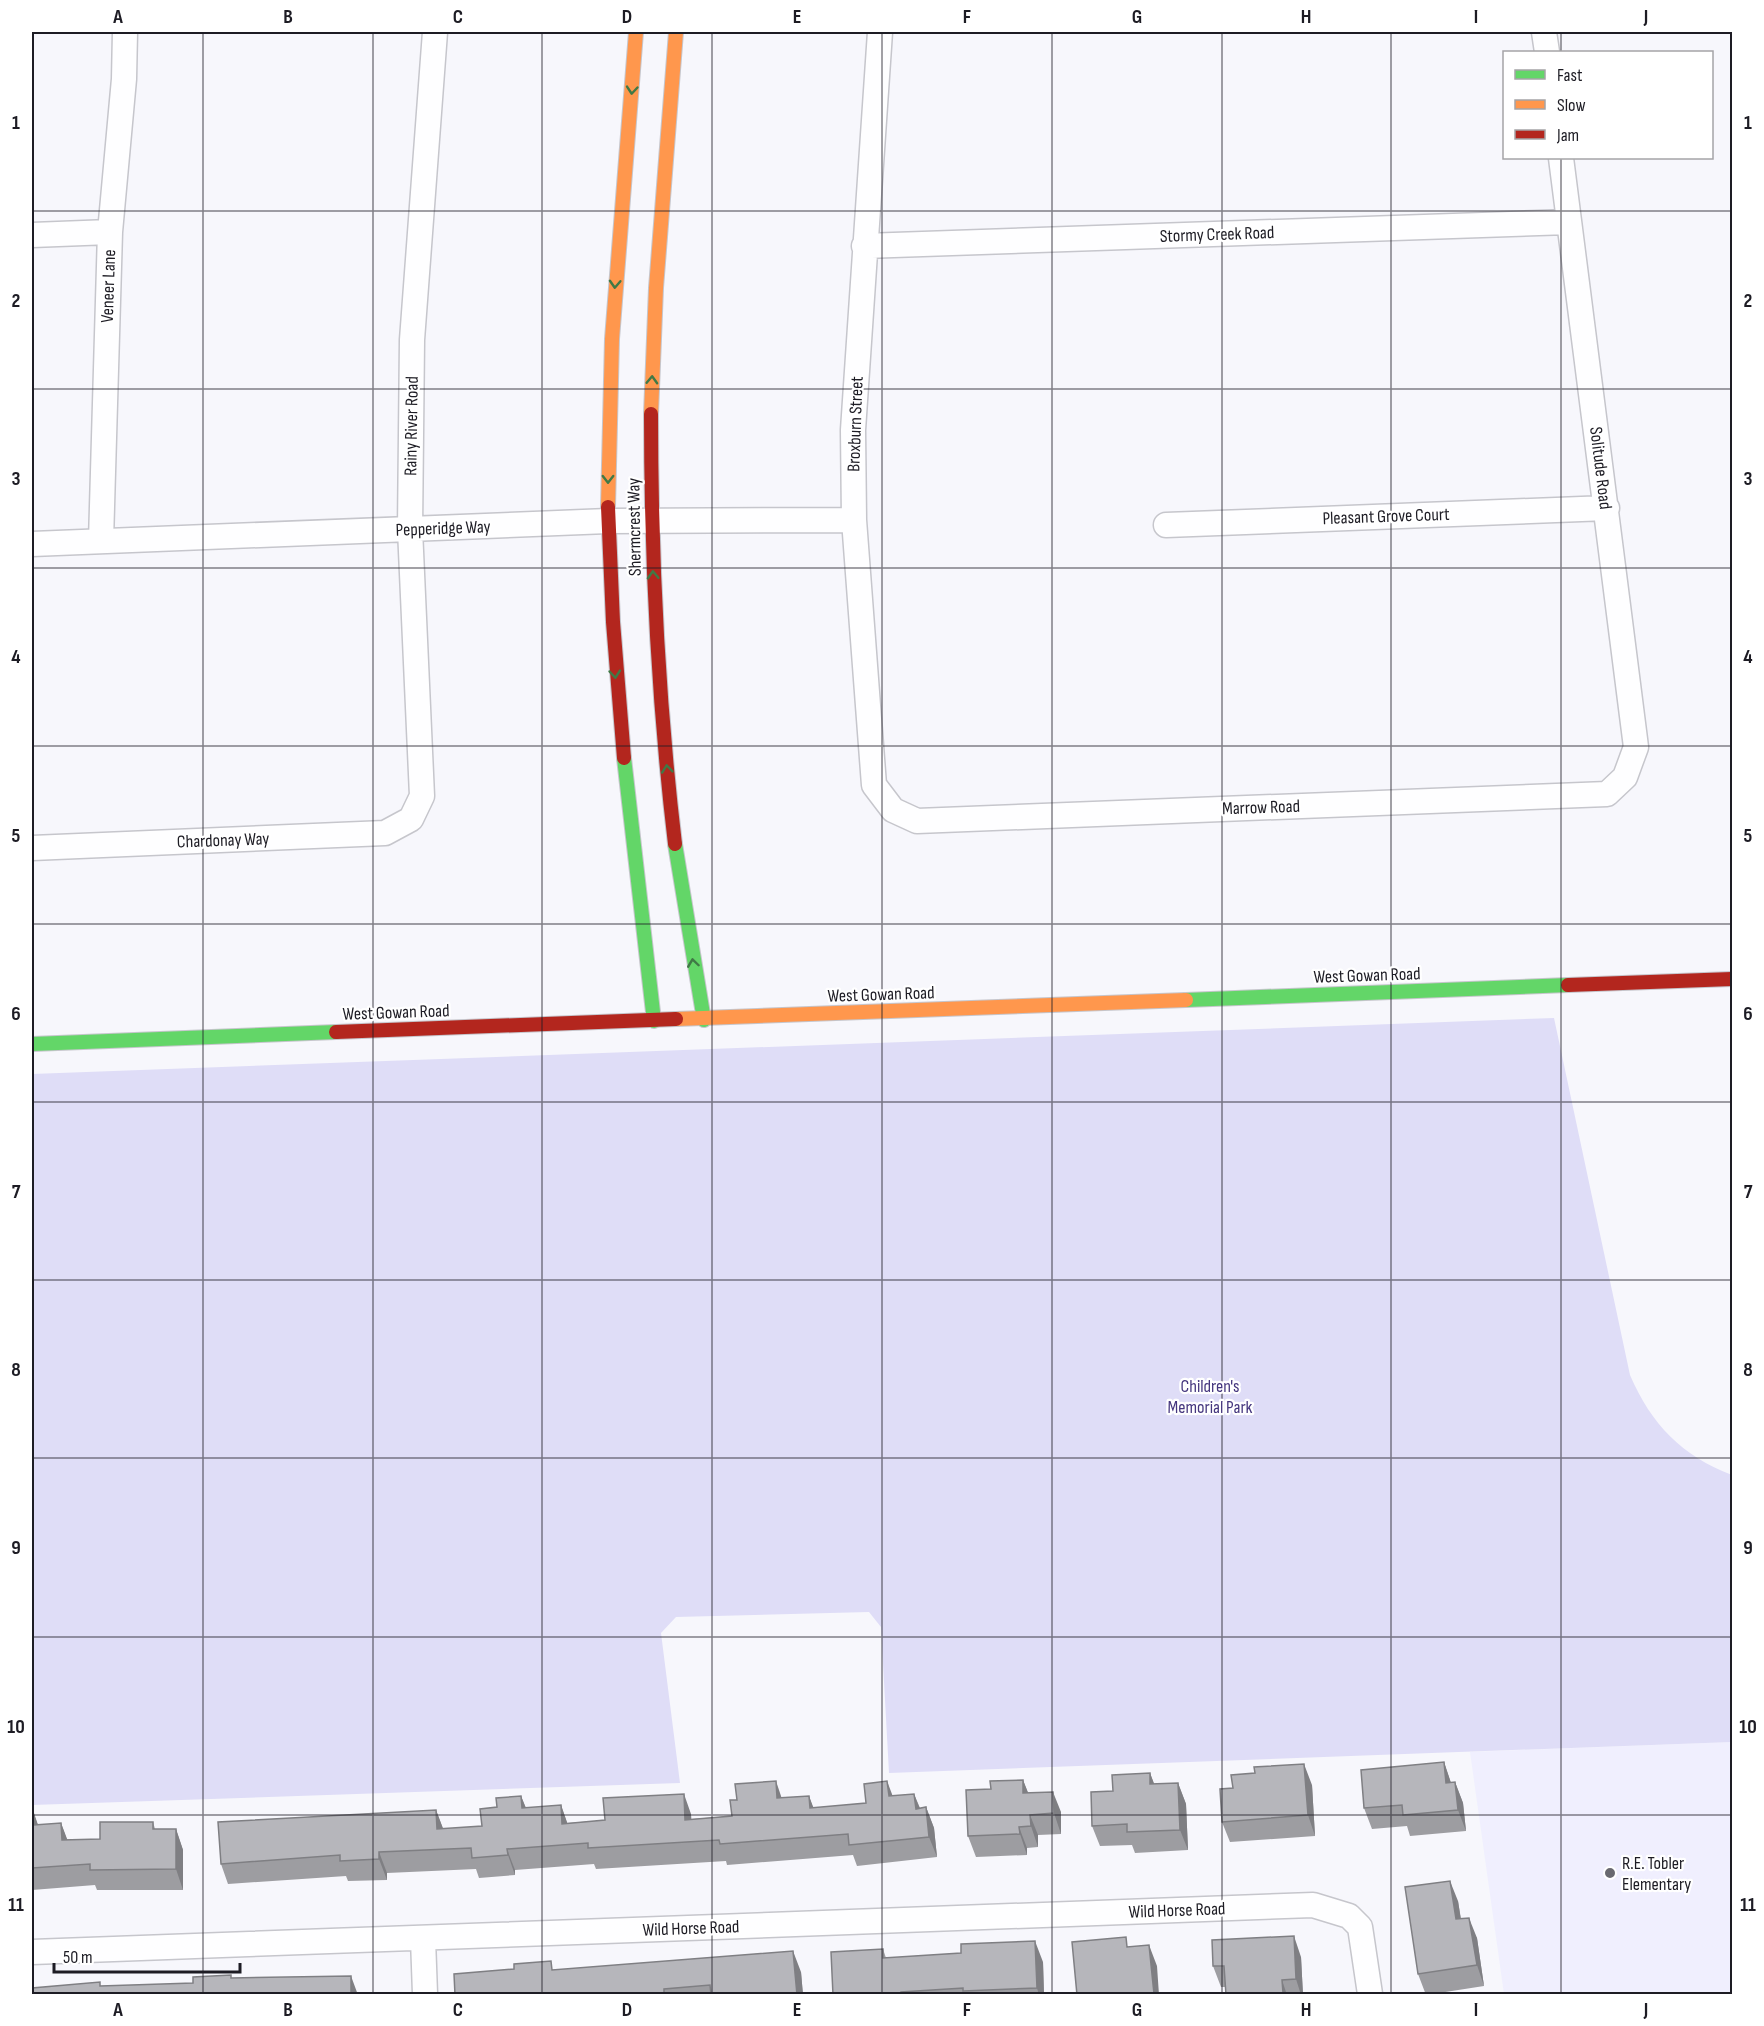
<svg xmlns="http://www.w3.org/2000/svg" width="1764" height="2026" font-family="'Sofia Sans Condensed',sans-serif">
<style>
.built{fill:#f0effe}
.green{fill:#dfddf7}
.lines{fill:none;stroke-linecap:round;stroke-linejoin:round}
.street-casing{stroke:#c6c6cc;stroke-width:27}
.fast-casing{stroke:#c6c6cc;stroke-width:16}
.slow-casing{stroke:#c6c6cc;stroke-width:16}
.jam-casing{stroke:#c6c6cc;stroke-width:16}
.street{stroke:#fefeff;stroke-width:24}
.fast{stroke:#63d668;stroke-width:14}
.slow{stroke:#ff974d;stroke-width:14}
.jam{stroke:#b3261e;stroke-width:14}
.wall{fill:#9d9da1}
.shaded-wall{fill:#7f7f83}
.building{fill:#b6b6bb;stroke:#7f7f83;stroke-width:1.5}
.oneway{stroke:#407946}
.grid{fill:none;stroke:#1d1c24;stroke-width:1.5;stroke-opacity:0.55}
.poi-dot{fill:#696970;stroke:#fff;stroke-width:2}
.labels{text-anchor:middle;stroke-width:4.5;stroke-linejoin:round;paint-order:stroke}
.street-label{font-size:18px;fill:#1d1c24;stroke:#fff}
.park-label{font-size:18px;fill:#45367e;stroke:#fff}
.poi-label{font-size:18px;fill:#1d1c24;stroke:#fff;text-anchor:start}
.neatline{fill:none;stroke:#1d1c24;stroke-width:2}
.grid-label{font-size:20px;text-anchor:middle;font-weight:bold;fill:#1d1c24}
</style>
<rect width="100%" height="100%" fill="#f7f7fc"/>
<path class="built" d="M 1732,1742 L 1732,1994 L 1504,1994 L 1470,1752 Z"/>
<path class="green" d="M 1554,1018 L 1630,1375 C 1651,1424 1682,1456 1732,1475 L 1732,1742 L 889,1773 L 881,1627 L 869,1612 L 676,1617 L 661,1633 L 680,1783 L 32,1805 L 32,1074 Z"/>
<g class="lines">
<defs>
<path id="street" d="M 880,32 L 853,430 L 854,520 L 874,785 L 893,810 L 917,821 L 1607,794 L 1625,777 L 1636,747 L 1561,158
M 1544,32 L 1547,52
M 32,235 L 110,232
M 864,246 L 1569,222
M 1166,525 L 1607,508
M 101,541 L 110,232 L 124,79 L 125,32
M 32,544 L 608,521 L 854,520
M 32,848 L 385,833 L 411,819 L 422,796 L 410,529 L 412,340 L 435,32
M 423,1939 L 425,1994
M 32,1952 L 1313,1905 L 1349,1916 L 1360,1927 L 1370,1994"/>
<path id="fast" d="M 624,758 L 654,1021
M 675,844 L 704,1020
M 1186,1000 L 1568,985
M 32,1044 L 336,1032"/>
<path id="slow" d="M 651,414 L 656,288 L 676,32
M 608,507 L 612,339 L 636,32
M 676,1019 L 1186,1000"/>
<path id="jam" d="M 651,414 C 651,558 658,701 675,844
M 608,507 L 613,622 L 624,758
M 1568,985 L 1732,979
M 336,1032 L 676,1019"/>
</defs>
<use href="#street" class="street-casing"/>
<use href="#fast" class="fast-casing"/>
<use href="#slow" class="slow-casing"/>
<use href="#jam" class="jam-casing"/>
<use href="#street" class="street"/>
<use href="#fast" class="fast"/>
<use href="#slow" class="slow"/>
<use href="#jam" class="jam"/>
</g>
<path class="wall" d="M 1444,1762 L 1451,1783 L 1455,1782 L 1463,1803 L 1466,1831 L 1410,1836 L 1407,1826 L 1372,1829 L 1364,1808 Z
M 1150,1773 L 1154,1784 L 1178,1783 L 1186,1804 L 1188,1850 L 1135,1853 L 1132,1845 L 1100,1846 L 1092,1826 Z
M 1023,1780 L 1028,1793 L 1061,1812 L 1061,1834 L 1038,1835 L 1038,1847 L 1027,1848 L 1027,1855 L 976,1857 L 968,1836 L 991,1789 Z
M 1312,1785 L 1315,1836 L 1230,1842 L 1222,1822 L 1233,1788 Z
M 914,1794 L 920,1808 L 926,1807 L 934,1828 L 937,1857 L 857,1866 L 853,1855 L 727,1865 L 726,1861 L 596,1869 L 594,1864 L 515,1870 L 515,1875 L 479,1878 L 476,1869 L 387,1873 L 387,1880 L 348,1881 L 346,1876 L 228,1884 L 221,1864 L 436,1810 L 443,1829 L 482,1826 L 497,1807 L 521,1796 L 526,1808 L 561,1805 L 567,1823 L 691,1814 L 691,1819 L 732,1816 L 782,1798 L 809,1796 L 813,1808 L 866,1803 L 893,1796 Z
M 32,1810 L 38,1825 L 61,1823 L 67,1840 L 100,1839 L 153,1822 L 155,1829 L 176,1829 L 183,1850 L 183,1890 L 97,1890 L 95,1885 L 32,1890 Z
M 1458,1901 L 1461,1919 L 1477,1938 L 1484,1986 L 1426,1995 L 1418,1974 Z
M 883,1949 L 886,1958 L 1043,1962 L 1044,1995 L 833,1995 Z
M 1301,1957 L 1303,1995 L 1226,1995 L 1226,1987 L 1221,1987 L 1213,1966 Z
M 554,1970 L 801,1972 L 803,1995 L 455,1995 Z"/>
<path class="shaded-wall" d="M 1444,1762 L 1451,1783 L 1446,1783 Z
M 1304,1764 L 1312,1785 L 1315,1836 L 1308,1815 Z
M 1150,1773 L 1158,1794 L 1150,1784 Z
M 1023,1780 L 1031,1800 L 1023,1793 Z
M 776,1781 L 783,1802 L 777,1798 Z
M 887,1781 L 895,1802 L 889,1796 Z
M 1455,1782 L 1463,1803 L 1466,1831 L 1458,1810 Z
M 1178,1783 L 1186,1804 L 1188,1850 L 1180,1830 Z
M 1053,1792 L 1061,1812 L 1061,1834 L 1054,1813 Z
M 684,1794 L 691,1814 L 693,1841 L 685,1820 Z
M 914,1794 L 922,1814 L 916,1809 Z
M 521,1796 L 529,1816 L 522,1808 Z
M 809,1796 L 817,1817 L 810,1808 Z
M 561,1805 L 568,1825 L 562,1824 Z
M 926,1807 L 934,1828 L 937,1857 L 929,1837 Z
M 33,1810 L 40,1831 L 34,1825 Z
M 436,1810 L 444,1831 L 437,1829 Z
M 1030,1815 L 1038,1835 L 1038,1847 L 1031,1826 Z
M 61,1823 L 69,1844 L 62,1840 Z
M 1019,1827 L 1027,1848 L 1027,1855 L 1020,1834 Z
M 176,1829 L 183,1850 L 183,1890 L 176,1869 Z
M 507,1849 L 515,1870 L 515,1875 L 508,1855 Z
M 379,1852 L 387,1873 L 387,1880 L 379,1859 Z
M 1450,1881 L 1458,1901 L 1464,1940 L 1456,1919 Z
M 1469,1918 L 1477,1938 L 1484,1986 L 1477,1965 Z
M 1294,1936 L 1301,1957 L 1303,1995 L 1301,1995 L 1296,1979 Z
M 1035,1941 L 1043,1962 L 1044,1995 L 1039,1995 L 1037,1988 Z
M 1149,1945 L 1157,1966 L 1159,1995 L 1154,1995 Z
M 793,1951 L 801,1972 L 803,1995 L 797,1995 Z
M 351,1976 L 358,1995 L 351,1995 Z
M 1282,1980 L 1287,1995 L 1283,1995 Z"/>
<path class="building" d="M 1444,1762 L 1446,1783 L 1455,1782 L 1458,1810 L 1403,1815 L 1402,1805 L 1364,1808 L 1361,1770 Z
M 1304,1764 L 1308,1815 L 1222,1822 L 1220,1789 L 1233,1788 L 1231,1775 L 1255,1773 L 1254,1767 Z
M 1150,1773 L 1150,1784 L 1178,1783 L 1180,1830 L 1127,1832 L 1127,1824 L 1092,1826 L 1091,1792 L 1113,1791 L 1112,1775 Z
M 1023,1780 L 1023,1793 L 1053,1792 L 1054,1813 L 1030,1815 L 1031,1826 L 1019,1827 L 1020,1834 L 968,1836 L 966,1790 L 991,1789 L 990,1781 Z
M 776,1781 L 777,1798 L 809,1796 L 810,1808 L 866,1803 L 864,1784 L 887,1781 L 889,1796 L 914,1794 L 916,1809 L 926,1807 L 929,1837 L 849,1845 L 848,1834 L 720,1844 L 719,1840 L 588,1848 L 588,1843 L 507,1849 L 508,1855 L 472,1858 L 471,1848 L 379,1852 L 379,1859 L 340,1861 L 340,1855 L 221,1864 L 218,1822 L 436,1810 L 437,1829 L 482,1826 L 480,1809 L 497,1807 L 496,1798 L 521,1796 L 522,1808 L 561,1805 L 562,1824 L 605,1820 L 603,1798 L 684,1794 L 685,1820 L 732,1816 L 730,1800 L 737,1800 L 735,1784 Z
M 32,1810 L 33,1810 L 34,1825 L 61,1823 L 62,1840 L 100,1839 L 100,1822 L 153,1822 L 153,1829 L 176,1829 L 176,1869 L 90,1870 L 90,1864 L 32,1868 Z
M 1450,1881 L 1456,1919 L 1469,1918 L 1477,1965 L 1418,1974 L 1405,1887 Z
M 1294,1936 L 1296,1979 L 1282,1980 L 1283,1993 L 1226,1995 L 1224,1966 L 1213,1966 L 1212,1940 Z
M 1126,1937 L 1127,1947 L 1149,1945 L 1154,1994 L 1077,1995 L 1072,1942 Z
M 1035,1941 L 1037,1988 L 963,1991 L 963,1988 L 901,1992 L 901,1995 L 833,1995 L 831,1952 L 883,1949 L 883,1958 L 961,1953 L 961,1944 Z
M 793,1951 L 797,1995 L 711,1995 L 710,1985 L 664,1989 L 664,1995 L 455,1995 L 454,1974 L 514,1969 L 514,1964 L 551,1961 L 552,1970 Z
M 231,1975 L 231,1978 L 351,1976 L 351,1995 L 32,1995 L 32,1988 L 100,1982 L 100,1986 L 193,1983 L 193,1977 Z"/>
<defs><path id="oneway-chevron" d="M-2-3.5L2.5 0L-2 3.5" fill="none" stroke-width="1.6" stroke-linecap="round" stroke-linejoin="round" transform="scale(1.5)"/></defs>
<g class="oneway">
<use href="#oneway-chevron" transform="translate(632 90) rotate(95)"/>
<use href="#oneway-chevron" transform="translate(615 284) rotate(93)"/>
<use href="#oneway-chevron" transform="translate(652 380) rotate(-88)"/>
<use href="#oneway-chevron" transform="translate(608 479) rotate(90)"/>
<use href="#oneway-chevron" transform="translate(653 575) rotate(-92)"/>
<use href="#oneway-chevron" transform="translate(615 674) rotate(85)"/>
<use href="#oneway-chevron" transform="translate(667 769) rotate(-96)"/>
<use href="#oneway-chevron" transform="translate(693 963) rotate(-98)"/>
</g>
<path class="grid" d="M 203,32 L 203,1994M 373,32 L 373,1994M 542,32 L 542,1994M 712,32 L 712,1994M 882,32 L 882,1994M 1052,32 L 1052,1994M 1222,32 L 1222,1994M 1391,32 L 1391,1994M 1561,32 L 1561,52M 1561,158 L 1561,1994M 32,211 L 1732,211M 32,389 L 1732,389M 32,568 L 1732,568M 32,746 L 1732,746M 32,924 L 1732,924M 32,1102 L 1732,1102M 32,1280 L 1732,1280M 32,1458 L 1732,1458M 32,1637 L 1732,1637M 32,1815 L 1732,1815"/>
<circle class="poi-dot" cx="1610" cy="1873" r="6"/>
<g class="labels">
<g class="street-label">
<text transform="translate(1217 234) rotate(-2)" y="6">Stormy Creek Road</text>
<text transform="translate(108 286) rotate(-88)" y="6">Veneer Lane</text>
<text transform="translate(855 424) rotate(-88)" y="6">Broxburn Street</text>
<text transform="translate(411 426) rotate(-89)" y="6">Rainy River Road</text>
<text transform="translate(1601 468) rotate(83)" y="6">Solitude Road</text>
<text transform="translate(1386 516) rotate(-2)" y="6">Pleasant Grove Court</text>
<text transform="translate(634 527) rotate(-91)" y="6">Shermcrest Way</text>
<text transform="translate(443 528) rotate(-2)" y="6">Pepperidge Way</text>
<text transform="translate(1261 807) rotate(-2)" y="6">Marrow Road</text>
<text transform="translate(223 840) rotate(-2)" y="6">Chardonay Way</text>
<text transform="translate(1367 975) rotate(-2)" y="6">West Gowan Road</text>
<text transform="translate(881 994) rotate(-2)" y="6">West Gowan Road</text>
<text transform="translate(396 1012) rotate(-2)" y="6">West Gowan Road</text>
<text transform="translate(1177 1910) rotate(-2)" y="6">Wild Horse Road</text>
<text transform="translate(691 1928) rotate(-2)" y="6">Wild Horse Road</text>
</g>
<g class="park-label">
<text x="1210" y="1392">Children's<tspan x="1210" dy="21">Memorial Park</tspan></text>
</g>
<g class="poi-label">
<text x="1622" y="1869">R.E. Tobler<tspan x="1622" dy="21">Elementary</tspan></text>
</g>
</g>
<rect width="1764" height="2026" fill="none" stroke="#ffffff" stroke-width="66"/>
<rect x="1503" y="51" width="210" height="108" fill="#ffffff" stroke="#a5a4a7" stroke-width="1.5"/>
<rect x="1515" y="70" width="30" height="9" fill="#63d668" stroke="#a5a4a7" stroke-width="1.5"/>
<text x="1557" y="81" font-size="18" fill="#1d1c24">Fast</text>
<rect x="1515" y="100" width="30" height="9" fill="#ff974d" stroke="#a5a4a7" stroke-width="1.5"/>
<text x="1557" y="111" font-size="18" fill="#1d1c24">Slow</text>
<rect x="1515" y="130" width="30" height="9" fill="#b3261e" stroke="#a5a4a7" stroke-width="1.5"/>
<text x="1557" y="141" font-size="18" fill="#1d1c24">Jam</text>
<path d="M54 1963v9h186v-9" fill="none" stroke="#1d1c24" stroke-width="3"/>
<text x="63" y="1963" font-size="18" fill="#1d1c24" stroke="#ffffff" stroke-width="4.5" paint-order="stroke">50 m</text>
<rect x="33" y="33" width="1698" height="1960" class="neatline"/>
<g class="grid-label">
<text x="118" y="23">A</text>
<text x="288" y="23">B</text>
<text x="458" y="23">C</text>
<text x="627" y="23">D</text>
<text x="797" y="23">E</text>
<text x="967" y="23">F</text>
<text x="1137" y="23">G</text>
<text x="1306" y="23">H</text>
<text x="1476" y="23">I</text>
<text x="1646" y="23">J</text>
<text x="16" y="129">1</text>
<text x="1748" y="129">1</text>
<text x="16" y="307">2</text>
<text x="1748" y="307">2</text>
<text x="16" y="485">3</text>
<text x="1748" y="485">3</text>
<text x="16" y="663">4</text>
<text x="1748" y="663">4</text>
<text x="16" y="842">5</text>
<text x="1748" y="842">5</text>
<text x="16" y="1020">6</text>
<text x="1748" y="1020">6</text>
<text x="16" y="1198">7</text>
<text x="1748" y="1198">7</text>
<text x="16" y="1376">8</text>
<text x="1748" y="1376">8</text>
<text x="16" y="1554">9</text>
<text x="1748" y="1554">9</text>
<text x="16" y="1733">10</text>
<text x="1748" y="1733">10</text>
<text x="16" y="1911">11</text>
<text x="1748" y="1911">11</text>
<text x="118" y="2016">A</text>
<text x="288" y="2016">B</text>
<text x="458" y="2016">C</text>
<text x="627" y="2016">D</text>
<text x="797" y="2016">E</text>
<text x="967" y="2016">F</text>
<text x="1137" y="2016">G</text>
<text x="1306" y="2016">H</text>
<text x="1476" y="2016">I</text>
<text x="1646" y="2016">J</text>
</g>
</svg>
